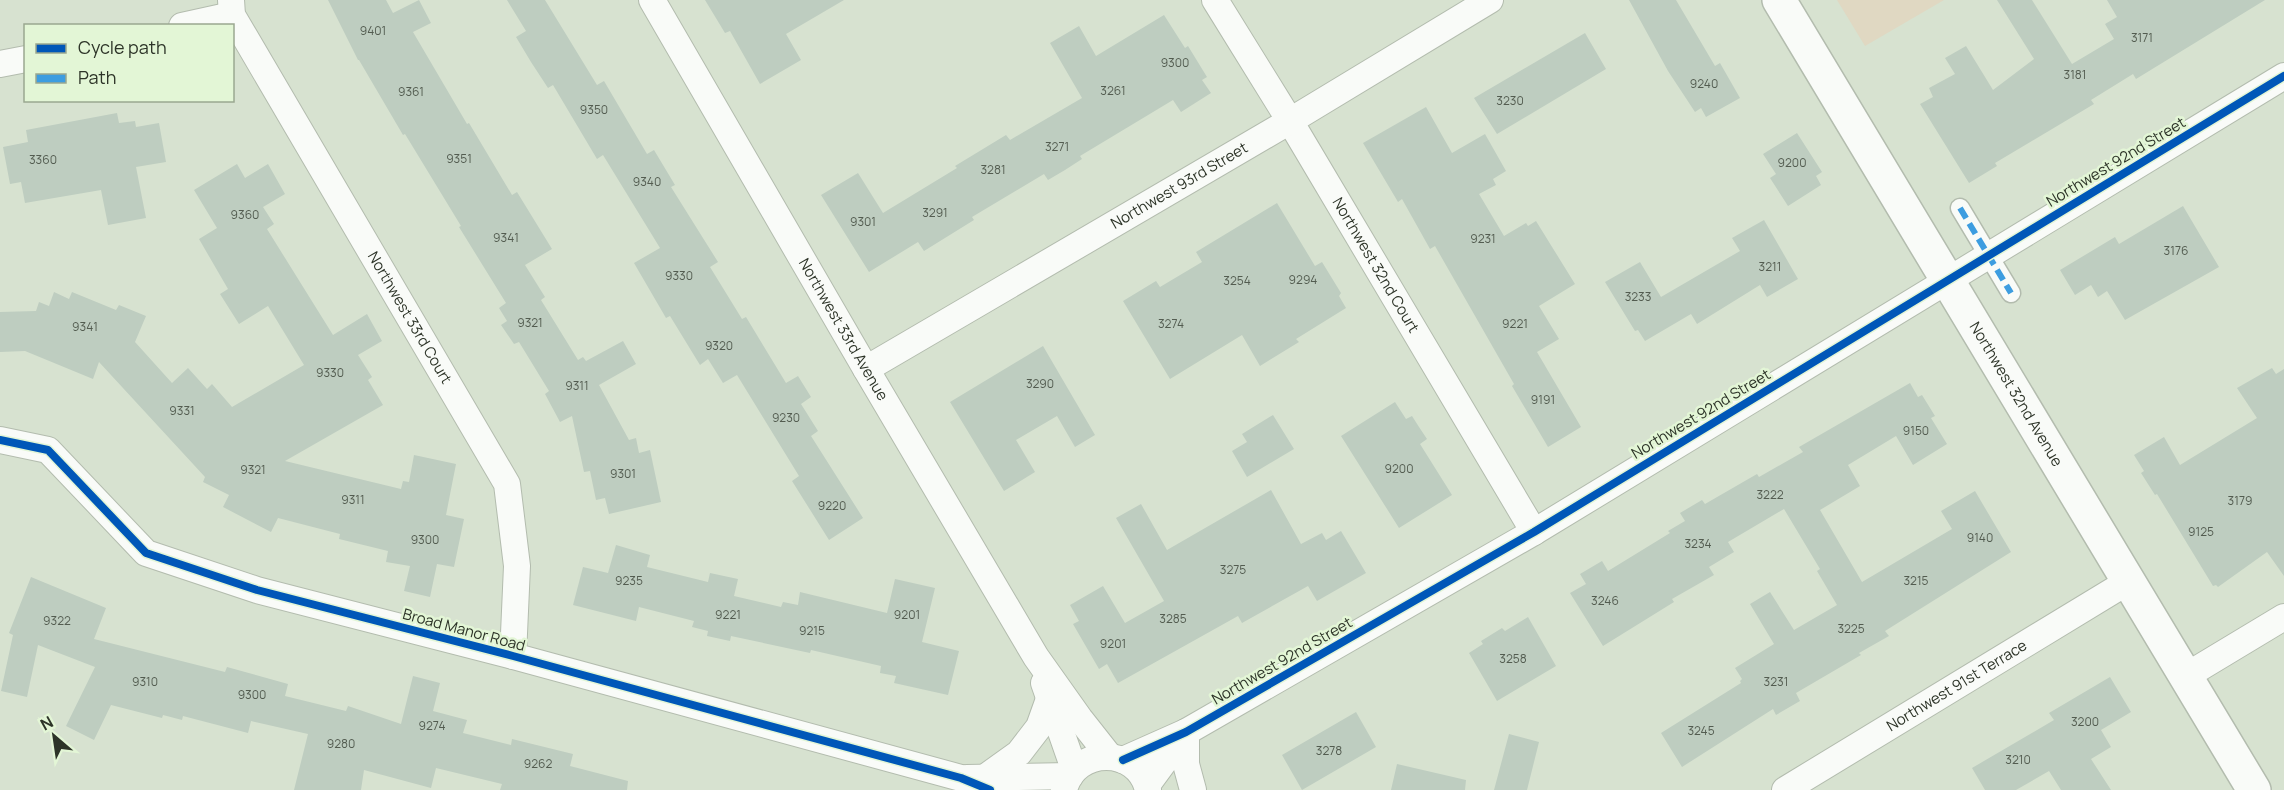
<svg xmlns="http://www.w3.org/2000/svg" width="2284" height="790" font-family="Manrope,sans-serif">
<style>
.green{fill:#e0d8c2}
.building{fill:#becdc0}
.lines{fill:none;stroke-linecap:round;stroke-linejoin:round}
.pedestrian-casing{stroke:#b3bcae;stroke-width:21}
.minor-casing{stroke:#b3bcae;stroke-width:28}
.secondary-casing{stroke:#b3bcae;stroke-width:36}
.pedestrian{stroke:#f9fbf8;stroke-width:18}
.minor{stroke:#f9fbf8;stroke-width:26}
.secondary{stroke:#f9fbf8;stroke-width:33}
.quiet{stroke:#3d9de0;stroke-width:6;stroke-dasharray:12 6;stroke-linecap:butt}
.cycleway-casing{stroke:#e3f6d6;stroke-width:11}
.cycleway{stroke:#0057b8;stroke-width:8}
.labels{text-anchor:middle;stroke-width:5;stroke-linejoin:round;paint-order:stroke}
.number-label{font-size:12px;fill:#535c50}
.street-label{font-size:15px;fill:#2d3428;stroke:#e3f6d6}
</style>
<rect width="100%" height="100%" fill="#d7e2d0"/>
<path class="green" d="M 1837,0 L 1944,0 L 1865,46 Z"/>
<path class="building" d="M 328,0 L 386,0 L 393,13 L 419,0 L 431,23 L 413,32 L 467,124 L 469,123 L 512,195 L 517,192 L 552,249 L 525,265 L 545,297 L 541,300 L 578,360 L 583,357 L 586,361 L 623,341 L 636,364 L 599,385 L 629,440 L 636,438 L 639,453 L 650,450 L 661,502 L 609,514 L 605,498 L 596,500 L 590,471 L 584,472 L 572,416 L 560,422 L 545,394 L 549,391 L 519,342 L 514,344 L 501,325 L 507,321 L 499,308 L 506,303 L 459,227 L 461,226 L 405,134 L 403,135 L 359,60 L 358,60 Z
M 507,0 L 545,0 L 597,85 L 604,81 L 647,154 L 654,150 L 675,185 L 671,187 L 718,262 L 710,267 L 742,319 L 746,317 L 786,383 L 798,376 L 811,397 L 801,404 L 818,431 L 811,436 L 863,518 L 829,540 L 792,481 L 799,476 L 737,375 L 723,383 L 708,359 L 700,365 L 670,316 L 666,318 L 634,263 L 660,248 L 603,155 L 597,159 L 553,85 L 548,88 L 531,62 L 516,37 L 526,31 Z
M 705,0 L 844,0 L 786,34 L 801,60 L 760,84 L 730,31 L 725,33 Z
M 1629,0 L 1676,0 L 1715,66 L 1720,63 L 1740,98 L 1706,117 L 1701,108 L 1695,112 L 1668,71 Z
M 1997,0 L 2032,0 L 2072,64 L 2114,39 L 2105,24 L 2117,17 L 2107,0 L 2265,0 L 2136,79 L 2133,74 L 2091,100 L 2094,104 L 1995,163 L 1997,166 L 1969,183 L 1920,104 L 1933,97 L 1929,88 L 1955,74 L 1945,58 L 1966,46 L 1993,90 L 2034,59 Z
M 1164,15 L 1185,48 L 1188,46 L 1207,77 L 1202,80 L 1211,93 L 1181,112 L 1173,100 L 1080,156 L 1082,159 L 1065,170 L 1048,180 L 1044,174 L 972,217 L 974,220 L 924,251 L 918,242 L 869,272 L 821,195 L 858,173 L 883,213 L 957,168 L 955,166 L 1006,135 L 1010,140 L 1082,98 L 1050,43 L 1079,26 L 1096,56 Z
M 1585,33 L 1606,69 L 1497,134 L 1474,98 Z
M 1426,107 L 1452,153 L 1485,134 L 1506,171 L 1493,179 L 1496,185 L 1479,194 L 1504,236 L 1526,223 L 1528,226 L 1536,221 L 1575,284 L 1539,306 L 1559,339 L 1537,352 L 1581,427 L 1548,447 L 1512,386 L 1514,384 L 1435,246 L 1430,249 L 1402,199 L 1398,202 L 1363,143 Z
M 117,113 L 119,123 L 135,121 L 136,127 L 159,123 L 166,162 L 136,167 L 146,218 L 108,225 L 101,190 L 25,203 L 21,182 L 10,184 L 3,147 L 28,142 L 26,130 Z
M 1797,133 L 1822,172 L 1816,176 L 1821,185 L 1788,206 L 1770,178 L 1776,174 L 1763,154 Z
M 237,164 L 245,178 L 268,164 L 285,194 L 263,207 L 274,224 L 267,229 L 333,335 L 367,314 L 382,341 L 358,355 L 372,377 L 368,380 L 383,405 L 285,461 L 401,489 L 403,481 L 409,482 L 414,455 L 456,464 L 446,515 L 464,519 L 454,567 L 437,564 L 430,597 L 404,591 L 410,566 L 386,562 L 388,551 L 339,539 L 340,534 L 278,518 L 271,532 L 223,507 L 229,495 L 203,482 L 205,477 L 99,362 L 93,379 L 25,351 L 0,352 L 0,312 L 36,311 L 39,302 L 49,306 L 54,292 L 69,299 L 72,292 L 116,310 L 119,305 L 146,316 L 135,342 L 172,383 L 188,368 L 207,389 L 212,384 L 232,407 L 304,365 L 268,306 L 239,324 L 220,294 L 228,289 L 199,239 L 217,228 L 194,190 Z
M 1277,203 L 1315,266 L 1322,262 L 1341,293 L 1339,296 L 1346,308 L 1296,339 L 1299,342 L 1260,366 L 1242,335 L 1170,379 L 1123,301 L 1156,281 L 1160,287 L 1202,262 L 1196,252 Z
M 2183,206 L 2219,267 L 2125,320 L 2107,291 L 2098,297 L 2091,285 L 2075,295 L 2060,270 L 2115,237 L 2119,244 Z
M 1764,220 L 1798,279 L 1767,297 L 1760,285 L 1697,324 L 1691,314 L 1645,341 L 1638,330 L 1635,331 L 1605,282 L 1640,262 L 1661,297 L 1740,251 L 1732,238 Z
M 1043,346 L 1095,435 L 1075,447 L 1057,416 L 1016,440 L 1035,472 L 1004,491 L 950,402 Z
M 2272,368 L 2276,374 L 2284,369 L 2284,576 L 2267,552 L 2218,587 L 2216,585 L 2213,586 L 2157,494 L 2155,495 L 2141,473 L 2144,471 L 2134,455 L 2164,437 L 2180,465 L 2257,418 L 2237,388 Z
M 1910,383 L 1918,397 L 1922,395 L 1935,416 L 1931,418 L 1947,444 L 1913,465 L 1896,436 L 1848,465 L 1860,486 L 1820,510 L 1862,582 L 1952,529 L 1941,511 L 1975,491 L 2011,552 L 1885,631 L 1889,636 L 1859,653 L 1861,655 L 1796,693 L 1800,701 L 1776,715 L 1773,709 L 1682,767 L 1661,733 L 1741,683 L 1740,681 L 1742,679 L 1735,668 L 1774,644 L 1750,604 L 1770,592 L 1794,630 L 1837,605 L 1817,571 L 1820,569 L 1784,509 L 1728,542 L 1734,552 L 1709,567 L 1714,575 L 1672,599 L 1674,602 L 1603,646 L 1570,593 L 1586,584 L 1580,574 L 1602,561 L 1608,571 L 1670,533 L 1668,531 L 1685,521 L 1680,513 L 1702,500 L 1705,504 L 1757,474 L 1759,477 L 1803,452 L 1799,447 Z
M 1395,402 L 1406,419 L 1412,416 L 1419,427 L 1427,439 L 1420,444 L 1452,495 L 1399,528 L 1341,436 Z
M 1273,415 L 1294,449 L 1247,477 L 1232,451 L 1247,442 L 1242,434 Z
M 1271,490 L 1301,544 L 1322,533 L 1326,540 L 1341,531 L 1366,573 L 1317,601 L 1308,586 L 1242,623 L 1238,616 L 1118,683 L 1107,664 L 1099,669 L 1073,624 L 1079,621 L 1070,605 L 1103,586 L 1125,623 L 1164,601 L 1116,518 L 1141,504 L 1167,550 Z
M 616,545 L 650,555 L 647,567 L 708,582 L 710,573 L 738,579 L 734,596 L 781,607 L 783,602 L 798,605 L 800,592 L 887,613 L 895,579 L 935,588 L 922,642 L 959,651 L 948,695 L 894,683 L 896,676 L 880,673 L 881,666 L 811,650 L 810,653 L 731,636 L 730,641 L 707,636 L 708,631 L 692,627 L 694,621 L 639,607 L 636,621 L 573,605 L 583,567 L 608,573 Z
M 31,577 L 106,608 L 94,639 L 225,672 L 227,667 L 288,684 L 285,696 L 346,711 L 348,706 L 401,724 L 413,676 L 440,683 L 433,711 L 467,720 L 463,733 L 511,745 L 512,739 L 573,754 L 570,766 L 628,781 L 627,790 L 500,790 L 502,784 L 436,768 L 431,788 L 364,770 L 361,790 L 294,790 L 308,734 L 251,721 L 248,733 L 183,716 L 182,720 L 163,715 L 162,718 L 111,705 L 94,740 L 66,726 L 95,667 L 38,645 L 27,697 L 1,691 L 13,635 L 9,633 Z
M 1528,617 L 1556,666 L 1497,701 L 1469,653 L 1483,644 L 1481,641 L 1502,628 L 1505,631 Z
M 2110,677 L 2131,712 L 2101,730 L 2111,747 L 2091,759 L 2111,790 L 2061,790 L 2049,771 L 2016,790 L 1985,790 L 1972,768 L 2054,720 L 2049,713 Z
M 1356,712 L 1376,747 L 1302,790 L 1282,755 Z
M 1509,734 L 1539,742 L 1527,790 L 1494,790 Z
M 1397,764 L 1466,780 L 1465,790 L 1391,790 Z"/>
<g class="lines">
<defs>
<path id="pedestrian" d="M 1960,208 L 2011,293"/>
<g id="minor">
<path id="s1" d="M 231,0 L 232,15 L 507,484 L 517,566 L 513,656"/>
<path id="s2" d="M 652,0 L 866,369 L 1036,657 L 1080,719 L 1110,757"/>
<path id="s3" d="M 1215,0 L 1290,121 L 1534,532"/>
<path d="M 182,26 L 232,15"/>
<path d="M 0,64 L 26,59"/>
<path id="s4" d="M 866,369 L 1290,121 L 1490,0"/>
<path d="M 0,440 L 48,450 L 146,553 L 257,590 L 513,656 L 961,778 L 990,790"/>
<path d="M 2186,676 L 2284,617"/>
<path d="M 1044,683 L 1074,769"/>
<path d="M 1186,732 L 1186,764 L 1193,790"/>
<path d="M 1123,760 L 1186,732 L 1534,532 L 2284,76"/>
<path d="M 987,776 L 1019,753 L 1039,727 L 1049,699"/>
<path d="M 967,778 L 1070,776"/>
<path d="M 1147,785 L 1186,732"/>
<path d="M 1064,790 C 1075,746 1138,746 1148,790"/>
<path id="s5" d="M 1785,790 L 2129,581"/>
</g>
<g id="secondary">
<path id="s6" d="M 1779,0 L 2254,790"/>
</g>
</defs>
<use href="#pedestrian" class="pedestrian-casing"/>
<use href="#minor" class="minor-casing"/>
<use href="#secondary" class="secondary-casing"/>
<use href="#pedestrian" class="pedestrian"/>
<use href="#minor" class="minor"/>
<use href="#secondary" class="secondary"/>
<path class="quiet" d="M 1960,208 L 2011,293"/>
<defs>
<path id="cycleway" d="M 0,440 L 48,450 L 146,553 L 257,590 L 513,656 L 961,778 L 990,790
M 1123,760 L 1186,732 L 1534,532 L 2284,76"/>
</defs>
<use href="#cycleway" class="cycleway-casing"/>
<use href="#cycleway" class="cycleway"/>
</g>
<g class="labels">
<g class="number-label">
<text x="373" y="35">9401</text>
<text x="2142" y="42">3171</text>
<text x="1175" y="67">9300</text>
<text x="2075" y="79">3181</text>
<text x="1704" y="88">9240</text>
<text x="1113" y="95">3261</text>
<text x="411" y="96">9361</text>
<text x="1510" y="105">3230</text>
<text x="594" y="114">9350</text>
<text x="1057" y="151">3271</text>
<text x="459" y="163">9351</text>
<text x="43" y="164">3360</text>
<text x="1792" y="167">9200</text>
<text x="993" y="174">3281</text>
<text x="647" y="186">9340</text>
<text x="935" y="217">3291</text>
<text x="245" y="219">9360</text>
<text x="863" y="226">9301</text>
<text x="506" y="242">9341</text>
<text x="1483" y="243">9231</text>
<text x="2176" y="255">3176</text>
<text x="1770" y="271">3211</text>
<text x="679" y="280">9330</text>
<text x="1303" y="284">9294</text>
<text x="1237" y="285">3254</text>
<text x="1638" y="301">3233</text>
<text x="530" y="327">9321</text>
<text x="1171" y="328">3274</text>
<text x="1515" y="328">9221</text>
<text x="85" y="331">9341</text>
<text x="719" y="350">9320</text>
<text x="330" y="377">9330</text>
<text x="1040" y="388">3290</text>
<text x="577" y="390">9311</text>
<text x="1543" y="404">9191</text>
<text x="182" y="415">9331</text>
<text x="786" y="422">9230</text>
<text x="1916" y="435">9150</text>
<text x="1399" y="473">9200</text>
<text x="253" y="474">9321</text>
<text x="623" y="478">9301</text>
<text x="1770" y="499">3222</text>
<text x="353" y="504">9311</text>
<text x="2240" y="505">3179</text>
<text x="832" y="510">9220</text>
<text x="2201" y="536">9125</text>
<text x="1980" y="542">9140</text>
<text x="425" y="544">9300</text>
<text x="1698" y="548">3234</text>
<text x="1233" y="574">3275</text>
<text x="629" y="585">9235</text>
<text x="1916" y="585">3215</text>
<text x="1605" y="605">3246</text>
<text x="728" y="619">9221</text>
<text x="907" y="619">9201</text>
<text x="1173" y="623">3285</text>
<text x="57" y="625">9322</text>
<text x="1851" y="633">3225</text>
<text x="812" y="635">9215</text>
<text x="1113" y="648">9201</text>
<text x="1513" y="663">3258</text>
<text x="145" y="686">9310</text>
<text x="1776" y="686">3231</text>
<text x="252" y="699">9300</text>
<text x="2085" y="726">3200</text>
<text x="432" y="730">9274</text>
<text x="1701" y="735">3245</text>
<text x="341" y="748">9280</text>
<text x="1329" y="755">3278</text>
<text x="2018" y="764">3210</text>
<text x="538" y="768">9262</text>
</g>
<g class="street-label">
<text transform="translate(2116 162) rotate(-31)" y="5">Northwest 92nd Street</text>
<text dy="5" stroke="none"><textPath href="#s4" startOffset="363">Northwest 93rd Street</textPath></text>
<text dy="5" stroke="none"><textPath href="#s3" startOffset="310">Northwest 32nd Court</textPath></text>
<text dy="5" stroke="none"><textPath href="#s1" startOffset="366">Northwest 33rd Court</textPath></text>
<text dy="5" stroke="none"><textPath href="#s2" startOffset="381">Northwest 33rd Avenue</textPath></text>
<text dy="5" stroke="none"><textPath href="#s6" startOffset="460">Northwest 32nd Avenue</textPath></text>
<text transform="translate(1701 414) rotate(-31)" y="5">Northwest 92nd Street</text>
<text transform="translate(464 630) rotate(15)" y="5">Broad Manor Road</text>
<text transform="translate(1282 661) rotate(-30)" y="5">Northwest 92nd Street</text>
<text dy="5" stroke="none"><textPath href="#s5" startOffset="201">Northwest 91st Terrace</textPath></text>
</g>
</g>
<rect x="24" y="24" width="210" height="78" fill="#e3f6d6" stroke="#9aa890" stroke-width="1.5"/>
<rect x="36" y="44" width="30" height="9" fill="#0057b8" stroke="#9aa890" stroke-width="1.5"/>
<text x="78" y="54" font-size="18" fill="#2d3428">Cycle path</text>
<rect x="36" y="74" width="30" height="9" fill="#3d9de0" stroke="#9aa890" stroke-width="1.5"/>
<text x="78" y="84" font-size="18" fill="#2d3428">Path</text>
<g transform="translate(54 736) rotate(331)" stroke="#e3f6d6" stroke-width="4.5" paint-order="stroke">
<path d="M0-4.5L10 22L0 15L-10 22Z" fill="#2d3428"/>
<text y="-9" font-size="16" font-weight="bold" text-anchor="middle" fill="#2d3428">N</text>
</g>
</svg>
